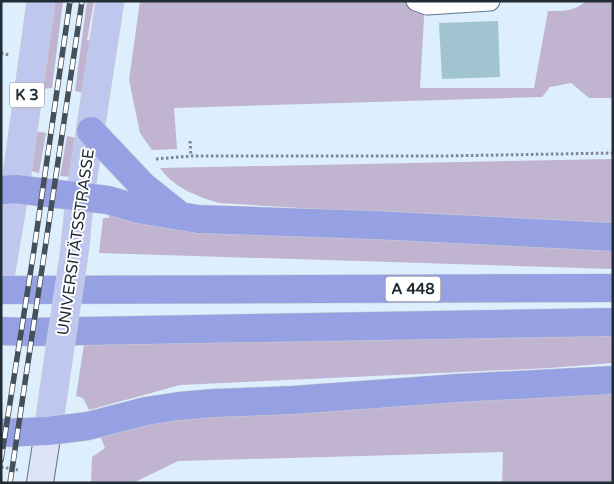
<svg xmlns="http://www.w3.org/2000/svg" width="614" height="484" font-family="'Varela Round',sans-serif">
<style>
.green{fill:#c1b4d1}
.building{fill:#a1c5d0}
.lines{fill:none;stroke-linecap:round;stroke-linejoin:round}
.street-casing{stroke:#5d758c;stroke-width:21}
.secondary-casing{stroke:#5d758c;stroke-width:28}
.primary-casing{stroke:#ced1d3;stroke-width:29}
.highway-casing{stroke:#ced1d3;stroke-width:29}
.path{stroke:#7a8894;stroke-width:3;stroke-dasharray:2.5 2.5;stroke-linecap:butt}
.street{stroke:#fff;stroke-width:19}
.secondary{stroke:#dfe3f6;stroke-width:26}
.primary{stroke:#bfc7ee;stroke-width:28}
.highway{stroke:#95a1e2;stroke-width:28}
.rail-casing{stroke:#44505a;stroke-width:5.5}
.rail{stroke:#fff;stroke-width:4;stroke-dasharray:11;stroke-linecap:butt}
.primary-bridge-casing{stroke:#ced1d3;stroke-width:29;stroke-linecap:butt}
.primary-bridge{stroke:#bfc7ee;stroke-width:28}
.labels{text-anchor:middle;stroke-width:4;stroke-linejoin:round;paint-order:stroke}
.shield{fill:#fff;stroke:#646b72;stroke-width:1}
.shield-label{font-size:15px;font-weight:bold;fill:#212c35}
.street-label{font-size:16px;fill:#212c35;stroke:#fff}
</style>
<rect width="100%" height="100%" fill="#ddeefd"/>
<path class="green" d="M 55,1 L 63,1 L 52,88 L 42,89 Z
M 87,1 L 94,1 L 87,40 L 91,40 L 83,93 L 75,91 Z
M 140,1 L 425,1 L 420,88 L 534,88 L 548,11 C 563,11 574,12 586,1 L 613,1 L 613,98 L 589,98 L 571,83 L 550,87 L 542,97 L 174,108 L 177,149 L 152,150 L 140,133 L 129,80 Z
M 35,131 L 46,133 L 39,173 L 31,171 Z
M 67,136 L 77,138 L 71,177 L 60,176 Z
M 613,159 L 613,227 L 219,203 C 196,196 174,188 160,168 Z
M 109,210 L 148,223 L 199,233 L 373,235 L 613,248 L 613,269 L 99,253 L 103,218 L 109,218 Z
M 613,335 L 613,363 L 549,368 L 180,385 L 89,410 L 83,398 L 76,396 L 85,338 Z
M 613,387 L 613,483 L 502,483 L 503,452 L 178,461 L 133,483 L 91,483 L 92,457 L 105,448 L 101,438 L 112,428 L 153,418 Z"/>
<path class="building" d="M 498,21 L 500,77 L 442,79 L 439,23 Z"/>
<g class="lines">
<defs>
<path id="street" d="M 416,1 L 427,5 L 490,1"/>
<path id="secondary" d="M 40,483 L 48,431"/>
<path id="primary" d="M 74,255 L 80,197 L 110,1
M 1,272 L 15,189 L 41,1
M 48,431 L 58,361"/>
<path id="highway" d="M 91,131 L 143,186 L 178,214
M 1,190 L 15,189 L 108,200 L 138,209 L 198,219 L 373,225 L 613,237
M 1,290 L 613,288
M 1,331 L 27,332 L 613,322
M 1,433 L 48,431 L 88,426 L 146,411 L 179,406 L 214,403 L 293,400 L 458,388 L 613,380"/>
</defs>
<use href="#street" class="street-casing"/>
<use href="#secondary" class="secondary-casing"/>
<use href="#primary" class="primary-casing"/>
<use href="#highway" class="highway-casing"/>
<path class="path" d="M 1,53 L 9,55
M 190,141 L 191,156
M 156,159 L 191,156 L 443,156 L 613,153
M 1,467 L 18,470"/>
<use href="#street" class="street"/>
<use href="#secondary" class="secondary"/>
<use href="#primary" class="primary"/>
<use href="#highway" class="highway"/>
<defs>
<path id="rail" d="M 1,460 L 34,250 L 70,1
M 10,483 L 82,1"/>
</defs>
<use href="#rail" class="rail-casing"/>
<use href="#rail" class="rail"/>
<defs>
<path id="primary-bridge" d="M 58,361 L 74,255"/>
</defs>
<use href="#primary-bridge" class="primary-bridge-casing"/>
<use href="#primary-bridge" class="primary-bridge"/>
</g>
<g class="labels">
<g class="shield">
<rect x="9.5" y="82.5" width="35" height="25" rx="4"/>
<rect x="385.5" y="276.5" width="55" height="25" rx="4"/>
</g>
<g class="shield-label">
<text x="27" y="100">K 3</text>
<text x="413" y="294">A 448</text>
</g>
<g class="street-label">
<text transform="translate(75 242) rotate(-82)" y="6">UNIVERSITÄTSSTRASSE</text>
</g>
</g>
<rect width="614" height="484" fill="none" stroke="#212c35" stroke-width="5"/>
</svg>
